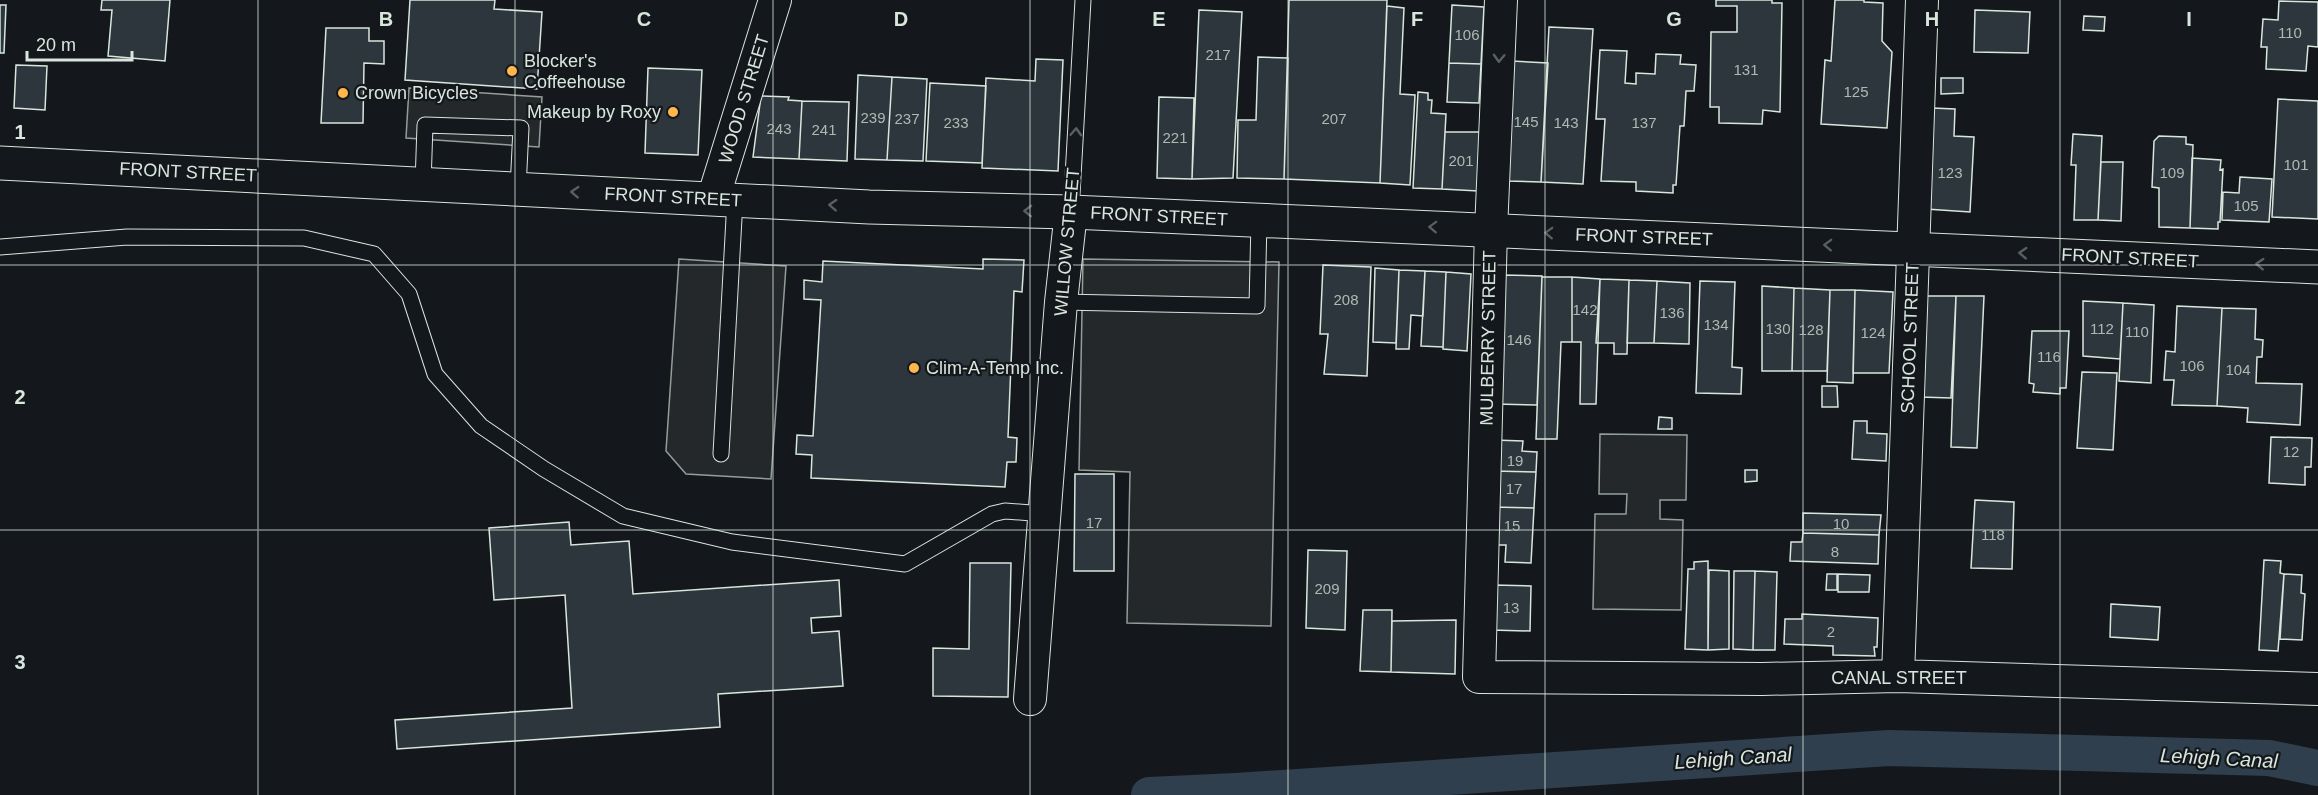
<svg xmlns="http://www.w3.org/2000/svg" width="2318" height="795" font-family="Helvetica,sans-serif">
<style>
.parking{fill:#24282b;stroke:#939e99;stroke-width:1.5}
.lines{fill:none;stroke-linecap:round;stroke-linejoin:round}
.canal{stroke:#2f3f4d;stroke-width:36}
.building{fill:#2c363c;stroke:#d8e6dc;stroke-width:1.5}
.lane-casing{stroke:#d8e6dc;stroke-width:17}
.street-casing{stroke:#d8e6dc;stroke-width:34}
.secondary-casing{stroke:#d8e6dc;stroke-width:35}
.lane{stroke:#14181c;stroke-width:15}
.street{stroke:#14181c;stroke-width:32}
.secondary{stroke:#14181c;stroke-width:33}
.oneway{stroke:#59605f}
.grid{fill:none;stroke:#d8e6dc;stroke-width:1.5;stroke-opacity:0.55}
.poi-dot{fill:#ffb74d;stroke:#14181c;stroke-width:2}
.labels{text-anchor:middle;stroke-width:4.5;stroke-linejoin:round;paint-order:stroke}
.number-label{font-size:15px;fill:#adbab4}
.poi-label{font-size:18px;fill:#d8e6dc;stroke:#14181c;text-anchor:start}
.street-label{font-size:18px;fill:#d8e6dc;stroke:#14181c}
.water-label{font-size:20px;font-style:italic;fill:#d8e6dc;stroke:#14181c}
.grid-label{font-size:20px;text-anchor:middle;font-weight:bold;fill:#d8e6dc;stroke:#14181c;stroke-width:4.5;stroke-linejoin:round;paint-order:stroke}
</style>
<rect width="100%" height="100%" fill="#14181c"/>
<path class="parking" d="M 409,88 L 542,97 L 539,147 L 406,138 Z
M 679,259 L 786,266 L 771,479 L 686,474 L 666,451 Z
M 1083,259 L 1279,262 L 1271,626 L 1127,623 L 1130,472 L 1079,470 Z
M 1600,434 L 1687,435 L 1686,500 L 1660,500 L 1660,519 L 1683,520 L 1681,610 L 1593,609 L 1595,514 L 1626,514 L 1627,494 L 1599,494 Z"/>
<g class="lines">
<path class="canal" d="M 1149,795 L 1236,791 L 1889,748 L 2269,758 L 2318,768"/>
</g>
<path class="building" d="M 102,0 L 170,0 L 165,61 L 108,56 L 112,10 L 101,10 Z
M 410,0 L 495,0 L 494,9 L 542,12 L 537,89 L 405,80 Z
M 1289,0 L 1387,0 L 1380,183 L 1284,179 Z
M 1716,0 L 1772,0 L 1772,3 L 1782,3 L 1780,112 L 1763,110 L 1762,124 L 1719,123 L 1719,107 L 1710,107 L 1711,32 L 1737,32 L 1737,6 L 1716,6 Z
M 1835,0 L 1864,0 L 1864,2 L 1883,3 L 1882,41 L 1892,52 L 1887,128 L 1821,124 L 1825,60 L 1831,61 Z
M 2279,1 L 2318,2 L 2318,47 L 2308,46 L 2306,71 L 2266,69 L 2267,47 L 2261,47 L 2263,19 L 2278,20 Z
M 0,5 L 6,5 L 4,53 L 0,53 Z
M 1452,5 L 1484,7 L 1481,64 L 1449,63 Z
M 1387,6 L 1404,8 L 1400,94 L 1415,95 L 1410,185 L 1380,183 Z
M 1199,10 L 1242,12 L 1233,178 L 1192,179 Z
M 1975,10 L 2030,12 L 2028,53 L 1974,52 Z
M 2084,16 L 2105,17 L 2104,31 L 2083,30 Z
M 1549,27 L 1593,29 L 1583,184 L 1541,182 Z
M 326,28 L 369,28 L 369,41 L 384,41 L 384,64 L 364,63 L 363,123 L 321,123 Z
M 1600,50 L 1627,51 L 1625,83 L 1636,84 L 1636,73 L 1655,74 L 1656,54 L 1681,55 L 1680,64 L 1696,65 L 1694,91 L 1686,91 L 1684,126 L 1680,126 L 1676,185 L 1673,185 L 1673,193 L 1636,191 L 1636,182 L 1601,181 L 1605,119 L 1596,119 Z
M 1258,57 L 1288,58 L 1284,179 L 1237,178 L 1238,120 L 1256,120 Z
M 1036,59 L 1063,60 L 1058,171 L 982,168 L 986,78 L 1035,81 Z
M 1511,61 L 1548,63 L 1541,182 L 1507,181 Z
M 1449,63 L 1481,64 L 1479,103 L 1447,102 Z
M 16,65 L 47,66 L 45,110 L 14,108 Z
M 648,68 L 702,70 L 698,155 L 645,153 Z
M 858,75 L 892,77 L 887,160 L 855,159 Z
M 892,77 L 927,79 L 923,161 L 887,160 Z
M 1941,78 L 1963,78 L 1963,93 L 1941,94 Z
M 930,83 L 986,86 L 982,163 L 926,161 Z
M 1418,92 L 1428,93 L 1428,100 L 1432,100 L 1431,113 L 1446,114 L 1442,189 L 1413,188 Z
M 761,96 L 789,97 L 788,100 L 802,101 L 799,159 L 753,157 Z
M 1159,97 L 1194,98 L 1192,179 L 1157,178 Z
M 2278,99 L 2318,101 L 2318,219 L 2272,217 Z
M 802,101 L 849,102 L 847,161 L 799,159 Z
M 1932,108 L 1955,109 L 1954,136 L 1974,137 L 1970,212 L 1926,209 Z
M 1445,132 L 1480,132 L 1478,191 L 1442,189 Z
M 2073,134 L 2102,136 L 2098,220 L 2074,220 L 2076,165 L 2071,165 Z
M 2159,136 L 2186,137 L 2186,144 L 2193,145 L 2190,228 L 2159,227 L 2159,188 L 2152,187 L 2154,141 Z
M 2192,158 L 2221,160 L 2220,170 L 2223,169 L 2220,222 L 2218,222 L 2218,229 L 2190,228 Z
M 2101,162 L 2123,162 L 2121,221 L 2098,220 Z
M 2240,177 L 2272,179 L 2269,222 L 2222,220 L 2223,192 L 2239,193 Z
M 983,259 L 1024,260 L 1022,292 L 1014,291 L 1008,437 L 1017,438 L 1016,462 L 1007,462 L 1005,487 L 811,478 L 812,455 L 796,454 L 797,435 L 813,436 L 821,300 L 804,299 L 804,280 L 822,282 L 823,261 L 983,269 Z
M 1323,265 L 1371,267 L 1367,376 L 1324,374 L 1328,334 L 1320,334 Z
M 1375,268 L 1399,270 L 1396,343 L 1373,342 Z
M 1399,270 L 1425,271 L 1423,316 L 1411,315 L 1409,349 L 1396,349 Z
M 1425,271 L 1446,272 L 1443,347 L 1421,346 Z
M 1446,272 L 1471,274 L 1467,351 L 1443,349 Z
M 1502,275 L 1542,276 L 1537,405 L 1495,404 Z
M 1542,277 L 1572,277 L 1572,342 L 1561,342 L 1557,439 L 1536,439 Z
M 1572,277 L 1600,279 L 1596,404 L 1580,404 L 1581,342 L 1572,342 Z
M 1600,279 L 1629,280 L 1627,354 L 1614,354 L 1614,343 L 1596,343 Z
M 1629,280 L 1657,281 L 1654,343 L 1627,343 Z
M 1657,281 L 1690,283 L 1689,344 L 1654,343 Z
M 1700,281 L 1735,282 L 1732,367 L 1742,368 L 1741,394 L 1696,393 Z
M 1762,286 L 1794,288 L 1792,371 L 1762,371 Z
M 1794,288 L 1830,290 L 1827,371 L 1792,371 Z
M 1830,290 L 1855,290 L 1853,383 L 1827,382 Z
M 1855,290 L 1893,292 L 1889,373 L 1853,373 Z
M 1921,296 L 1956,296 L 1951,398 L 1920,397 Z
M 1956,296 L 1984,296 L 1977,448 L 1951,447 Z
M 2083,301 L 2123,303 L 2120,359 L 2083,356 Z
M 2123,303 L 2154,305 L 2151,383 L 2119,381 Z
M 2177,306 L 2222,308 L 2217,406 L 2172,405 L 2174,380 L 2164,380 L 2166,351 L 2175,352 Z
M 2222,308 L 2256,309 L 2255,339 L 2263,340 L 2262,357 L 2257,357 L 2256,383 L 2302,384 L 2300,425 L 2247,422 L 2248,408 L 2217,406 Z
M 2032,331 L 2069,331 L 2066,388 L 2060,388 L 2060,394 L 2033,392 L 2034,384 L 2029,383 Z
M 2082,372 L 2117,373 L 2113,450 L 2077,448 Z
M 1822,386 L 1837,386 L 1838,407 L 1822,407 Z
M 1659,417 L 1672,418 L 1672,429 L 1658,429 Z
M 1854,421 L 1867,421 L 1867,433 L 1887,434 L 1886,461 L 1852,459 Z
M 2271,437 L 2312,438 L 2311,467 L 2305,467 L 2305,485 L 2269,483 Z
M 1494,440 L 1523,441 L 1522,451 L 1537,452 L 1536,472 L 1493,471 Z
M 1745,470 L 1757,470 L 1757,481 L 1745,482 Z
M 1493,471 L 1536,472 L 1534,508 L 1491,507 Z
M 1075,474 L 1114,474 L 1114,571 L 1074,571 Z
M 1975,500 L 2014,502 L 2012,569 L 1971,568 Z
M 1491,507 L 1534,508 L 1531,563 L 1505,562 L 1506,545 L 1489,545 Z
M 1803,513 L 1881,515 L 1879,535 L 1803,533 Z
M 569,522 L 571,545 L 629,541 L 633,594 L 839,580 L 841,616 L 811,618 L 812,633 L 839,631 L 843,686 L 718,694 L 720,727 L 397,749 L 395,720 L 572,708 L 565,595 L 494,600 L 489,528 Z
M 1803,533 L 1879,535 L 1878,564 L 1790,561 L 1791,542 L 1802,542 Z
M 1308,550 L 1347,551 L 1345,630 L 1306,628 Z
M 2264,560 L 2281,561 L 2280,573 L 2284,574 L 2278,651 L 2259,650 Z
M 1708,561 L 1708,650 L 1685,649 L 1688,569 L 1694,569 L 1694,562 Z
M 970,563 L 1011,563 L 1008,697 L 933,696 L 933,648 L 969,649 Z
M 1709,570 L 1729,571 L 1729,649 L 1708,650 Z
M 1734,571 L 1755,571 L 1753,650 L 1733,649 Z
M 1755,571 L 1777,572 L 1775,650 L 1753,650 Z
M 1827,574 L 1837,574 L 1837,590 L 1826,590 Z
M 1838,574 L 1870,575 L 1869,592 L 1838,592 Z
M 2284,574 L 2302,575 L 2301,593 L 2305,594 L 2302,640 L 2280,639 Z
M 1493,585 L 1531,586 L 1530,631 L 1491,630 Z
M 2111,604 L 2160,607 L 2158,640 L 2110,637 Z
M 1363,610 L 1392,610 L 1391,672 L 1360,671 Z
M 1802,614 L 1878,618 L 1877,647 L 1874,647 L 1875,656 L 1833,655 L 1833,646 L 1784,644 L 1785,619 L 1802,619 Z
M 1456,620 L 1455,674 L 1391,672 L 1392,621 Z"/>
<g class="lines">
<defs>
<path id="lane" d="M 423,184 L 425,125 L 521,128 L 518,189
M 1071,212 L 1083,0
M 0,247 L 127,237 L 304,238 L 374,254 L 409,294 L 435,374 L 481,426 L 544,469 L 623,516 L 732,542 L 905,564 L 992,514 L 1005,511 L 1044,514
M 1061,302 L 1257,306 L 1259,221
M 721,454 L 735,200"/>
<path id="street" d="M 1501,0 L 1491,230 L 1479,677 L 1762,679 L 1898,676 L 2318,689
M 713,199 L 775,0
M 1898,676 L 1922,0
M 1030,699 L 1061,302 L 1071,212"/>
<path id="secondary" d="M 0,163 L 869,207 L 1071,212 L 2318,267"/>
</defs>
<use href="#lane" class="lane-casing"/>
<use href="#street" class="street-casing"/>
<use href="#secondary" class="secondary-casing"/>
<use href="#lane" class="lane"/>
<use href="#street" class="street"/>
<use href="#secondary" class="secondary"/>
</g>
<defs><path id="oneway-chevron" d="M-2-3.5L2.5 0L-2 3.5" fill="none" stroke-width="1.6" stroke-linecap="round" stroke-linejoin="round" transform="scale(1.5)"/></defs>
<g class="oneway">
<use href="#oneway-chevron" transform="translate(1499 58) rotate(92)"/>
<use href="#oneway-chevron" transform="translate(1076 132) rotate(-87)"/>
<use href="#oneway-chevron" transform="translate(575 192) rotate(-177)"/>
<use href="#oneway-chevron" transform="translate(833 205) rotate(-177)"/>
<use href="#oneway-chevron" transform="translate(1028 211) rotate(-179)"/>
<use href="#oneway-chevron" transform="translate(1433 227) rotate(-178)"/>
<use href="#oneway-chevron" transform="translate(1549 233) rotate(-178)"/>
<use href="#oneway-chevron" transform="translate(1828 245) rotate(-178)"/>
<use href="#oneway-chevron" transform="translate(2023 253) rotate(-177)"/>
<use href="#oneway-chevron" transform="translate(2260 264) rotate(-177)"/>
</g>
<path class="grid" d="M 258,0 L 258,795M 515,0 L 515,795M 773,0 L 773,795M 1030,0 L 1030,795M 1288,0 L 1288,795M 1545,0 L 1545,795M 1803,0 L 1803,795M 2060,0 L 2060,795M 0,265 L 2318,265M 0,530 L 2318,530"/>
<g class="poi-dot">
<circle cx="512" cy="71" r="6"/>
<circle cx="343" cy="93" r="6"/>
<circle cx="673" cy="112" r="6"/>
<circle cx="914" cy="368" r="6"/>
</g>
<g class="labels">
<g class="number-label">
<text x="2290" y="38">110</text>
<text x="1467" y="40">106</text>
<text x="1218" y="60">217</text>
<text x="1746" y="75">131</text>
<text x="1856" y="97">125</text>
<text x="873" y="123">239</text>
<text x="907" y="124">237</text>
<text x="1334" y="124">207</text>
<text x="1526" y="127">145</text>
<text x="956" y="128">233</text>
<text x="1566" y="128">143</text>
<text x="1644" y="128">137</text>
<text x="779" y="134">243</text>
<text x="824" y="135">241</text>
<text x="1175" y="143">221</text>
<text x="1461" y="166">201</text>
<text x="2296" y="170">101</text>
<text x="1950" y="178">123</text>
<text x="2172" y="178">109</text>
<text x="2246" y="211">105</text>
<text x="1346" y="305">208</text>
<text x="1585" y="315">142</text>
<text x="1672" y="318">136</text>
<text x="1716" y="330">134</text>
<text x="1778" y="334">130</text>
<text x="2102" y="334">112</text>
<text x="1811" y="335">128</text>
<text x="2137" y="337">110</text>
<text x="1873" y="338">124</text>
<text x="1519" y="345">146</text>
<text x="2049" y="362">116</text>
<text x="2192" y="371">106</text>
<text x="2238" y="375">104</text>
<text x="2291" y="457">12</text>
<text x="1515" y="466">19</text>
<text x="1514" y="494">17</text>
<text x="1094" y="528">17</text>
<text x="1841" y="529">10</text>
<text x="1512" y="531">15</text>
<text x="1993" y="540">118</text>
<text x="1835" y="557">8</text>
<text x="1327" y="594">209</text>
<text x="1511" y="613">13</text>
<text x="1831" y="637">2</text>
</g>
<g class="poi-label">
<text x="524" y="67">Blocker's<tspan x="524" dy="21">Coffeehouse</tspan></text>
<text x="355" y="99">Crown Bicycles</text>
<text x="661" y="118" text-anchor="end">Makeup by Roxy</text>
<text x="926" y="374">Clim-A-Temp Inc.</text>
</g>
<g class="street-label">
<text transform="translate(744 99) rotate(-73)" y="6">WOOD STREET</text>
<text transform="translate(188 172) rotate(3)" y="6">FRONT STREET</text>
<text transform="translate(673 197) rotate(3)" y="6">FRONT STREET</text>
<text transform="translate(1159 216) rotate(3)" y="6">FRONT STREET</text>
<text transform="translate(1644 237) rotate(2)" y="6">FRONT STREET</text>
<text transform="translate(1067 242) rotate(-85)" y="6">WILLOW STREET</text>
<text transform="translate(2130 258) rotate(3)" y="6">FRONT STREET</text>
<text transform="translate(1488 338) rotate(-89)" y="6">MULBERRY STREET</text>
<text transform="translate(1910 338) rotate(-88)" y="6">SCHOOL STREET</text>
<text x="1899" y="684">CANAL STREET</text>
</g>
<g class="water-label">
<text transform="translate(1733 758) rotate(-4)" y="7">Lehigh Canal</text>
<text transform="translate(2219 758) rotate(3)" y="7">Lehigh Canal</text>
</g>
</g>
<g class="grid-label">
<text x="386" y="26">B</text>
<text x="644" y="26">C</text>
<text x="901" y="26">D</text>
<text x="1159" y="26">E</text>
<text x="1417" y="26">F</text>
<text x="1674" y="26">G</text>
<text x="1932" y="26">H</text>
<text x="2189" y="26">I</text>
<text x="20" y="139">1</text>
<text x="20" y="404">2</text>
<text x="20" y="669">3</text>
</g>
<path d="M27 51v9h105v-9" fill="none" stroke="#d8e6dc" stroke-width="3"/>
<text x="36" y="51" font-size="18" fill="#d8e6dc" stroke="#14181c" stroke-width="4.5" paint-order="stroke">20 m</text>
</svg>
